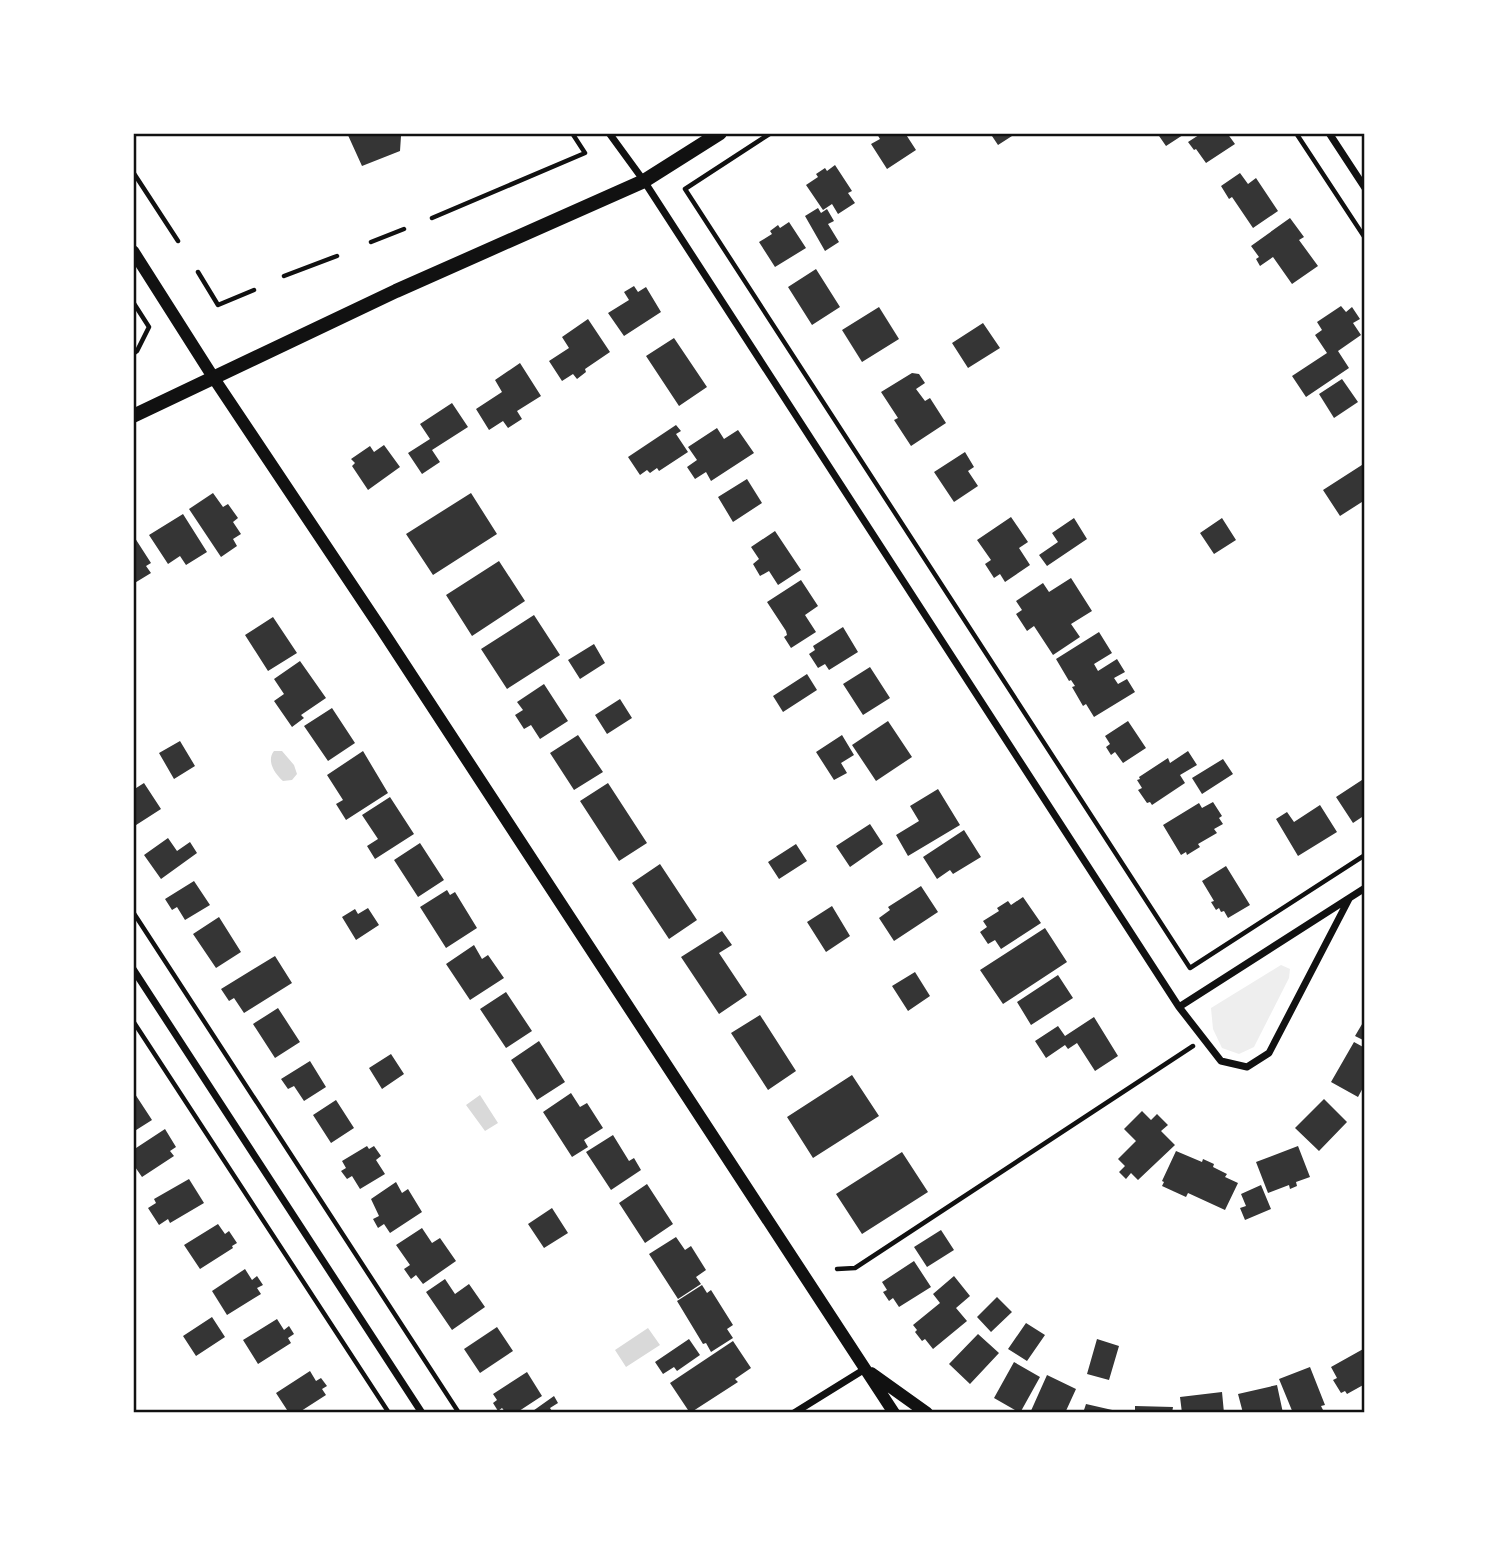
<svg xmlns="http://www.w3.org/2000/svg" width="1498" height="1546" font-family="'Source Sans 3',sans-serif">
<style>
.green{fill:#eee}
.water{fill:#d9d9d9}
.building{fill:#353535}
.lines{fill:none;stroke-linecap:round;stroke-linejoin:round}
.path{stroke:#111;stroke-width:4.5}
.minor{stroke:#111;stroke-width:7}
.tertiary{stroke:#111;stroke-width:12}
.secondary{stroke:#111;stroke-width:14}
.neatline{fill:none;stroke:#111;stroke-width:2.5}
</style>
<rect width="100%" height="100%" fill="#fff"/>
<path class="green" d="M 1281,965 L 1290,969 L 1289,978 L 1254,1047 L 1239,1054 L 1222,1048 L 1213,1029 L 1211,1008 Z"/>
<path class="water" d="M 274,751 L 282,751 L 294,765 L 297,774 L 292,780 L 283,781 C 275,774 266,761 274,751 Z
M 480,1095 L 498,1123 L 485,1131 L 466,1105 Z
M 648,1328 L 660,1345 L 626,1367 L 615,1350 Z"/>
<path class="building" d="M 347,133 L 407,133 L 401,136 L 400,151 L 362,166 Z
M 879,133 L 905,133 L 916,150 L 887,169 L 871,144 L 880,139 L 877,134 Z
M 990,133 L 1011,133 L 1012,136 L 998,145 Z
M 1157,133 L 1186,133 L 1166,146 Z
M 1202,133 L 1227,133 L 1235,144 L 1206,163 L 1196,149 L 1194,150 L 1188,142 Z
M 835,165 L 852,191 L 848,193 L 855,203 L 838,214 L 832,204 L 823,210 L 806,185 L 818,177 L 816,174 L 825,168 L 827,171 Z
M 1240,173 L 1248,184 L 1256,178 L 1278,211 L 1253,228 L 1232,197 L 1229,199 L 1221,186 Z
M 818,208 L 821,213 L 827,209 L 834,221 L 828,224 L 839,242 L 825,251 L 805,216 Z
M 1290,218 L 1304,237 L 1299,240 L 1318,266 L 1292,284 L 1273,257 L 1260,266 L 1256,259 L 1259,257 L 1251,246 Z
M 789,222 L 806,248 L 775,267 L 759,242 L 772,234 L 770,231 L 778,225 L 780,228 Z
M 816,269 L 840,307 L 812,325 L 788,287 Z
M 634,286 L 638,292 L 646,287 L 661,312 L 624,336 L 608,313 L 629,300 L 624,292 Z
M 1341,306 L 1346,312 L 1352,307 L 1360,319 L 1353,323 L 1361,335 L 1338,351 L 1349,368 L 1306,397 L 1292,376 L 1327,353 L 1315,335 L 1322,330 L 1317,322 Z
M 879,307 L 899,339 L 862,362 L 842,330 Z
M 588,319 L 610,352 L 585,369 L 586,372 L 577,379 L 573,374 L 562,381 L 549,361 L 569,348 L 562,337 Z
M 983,323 L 1000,348 L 968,368 L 952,343 Z
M 674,338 L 707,387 L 679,406 L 646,356 Z
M 520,363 L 541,396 L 517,411 L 522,419 L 508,428 L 503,421 L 489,430 L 476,409 L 502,392 L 495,380 Z
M 912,373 L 919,374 L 925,383 L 916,389 L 925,401 L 930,398 L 946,423 L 911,446 L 894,420 L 898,418 L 881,392 Z
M 1342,379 L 1358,402 L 1334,418 L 1319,394 Z
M 452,403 L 468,427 L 432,450 L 440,462 L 422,474 L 408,453 L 430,439 L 420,424 Z
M 676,425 L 681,431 L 676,434 L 688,452 L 659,471 L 657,468 L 650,473 L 647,470 L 640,475 L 628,457 Z
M 717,428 L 724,439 L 738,430 L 754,453 L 711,481 L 706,472 L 695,479 L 687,467 L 697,460 L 688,447 Z
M 384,445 L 400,467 L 368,490 L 352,466 L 355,463 L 351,459 L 370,446 L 374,452 Z
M 965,452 L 974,467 L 968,471 L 978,486 L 954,502 L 934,472 Z
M 1365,463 L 1365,500 L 1340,516 L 1323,490 Z
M 747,479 L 762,503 L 733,522 L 718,497 Z
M 213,493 L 223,507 L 228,504 L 238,518 L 233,522 L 241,534 L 233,539 L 237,546 L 221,557 L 189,509 Z
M 471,493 L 497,534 L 433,575 L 406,534 Z
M 183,514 L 207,552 L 186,565 L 180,556 L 168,564 L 149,535 Z
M 1011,517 L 1028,542 L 1019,548 L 1030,565 L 1005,582 L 1000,574 L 994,578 L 985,564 L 991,560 L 977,540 Z
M 1074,518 L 1087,539 L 1047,566 L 1039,555 L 1058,542 L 1052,533 Z
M 1222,518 L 1236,540 L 1214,554 L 1200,533 Z
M 775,531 L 801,570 L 778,585 L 769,571 L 760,576 L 753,564 L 759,559 L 751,547 Z
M 133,535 L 151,563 L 146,566 L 151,573 L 133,584 Z
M 499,561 L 525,601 L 472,636 L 446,595 Z
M 1071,578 L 1092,611 L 1071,624 L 1080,637 L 1053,655 L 1034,626 L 1027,631 L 1016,614 L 1022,610 L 1016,601 L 1043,583 L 1049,592 Z
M 801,580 L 818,606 L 805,615 L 816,632 L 791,648 L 784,637 L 787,635 L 786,631 L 767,602 Z
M 534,615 L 560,655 L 507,689 L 481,649 Z
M 273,617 L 297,653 L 268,671 L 245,635 Z
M 843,627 L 858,652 L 829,670 L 825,664 L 818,668 L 809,654 L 815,650 L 813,646 Z
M 1099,632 L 1112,653 L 1094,664 L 1098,671 L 1117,659 L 1125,672 L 1114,678 L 1118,684 L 1127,679 L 1135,692 L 1094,717 L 1086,704 L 1083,706 L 1072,687 L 1075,686 L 1071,680 L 1069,681 L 1056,659 Z
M 594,644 L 605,663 L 580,679 L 568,660 Z
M 300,661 L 326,698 L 301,715 L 304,718 L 292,727 L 274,701 L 284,694 L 274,679 Z
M 870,667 L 890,698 L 863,715 L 843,684 Z
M 807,674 L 817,690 L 783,712 L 773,696 Z
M 544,684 L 568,721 L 540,739 L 531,725 L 524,729 L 515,715 L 523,710 L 517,702 Z
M 620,699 L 632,718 L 607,734 L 595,715 Z
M 332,708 L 355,743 L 328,761 L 304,726 Z
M 888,721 L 912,757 L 876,781 L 852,745 Z
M 1128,721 L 1146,748 L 1123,763 L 1115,752 L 1111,755 L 1106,747 L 1110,744 L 1105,736 Z
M 578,735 L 603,772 L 574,790 L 550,753 Z
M 842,735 L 854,755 L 841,763 L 847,773 L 834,780 L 816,752 Z
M 180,741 L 195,766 L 174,779 L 159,753 Z
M 363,751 L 388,793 L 346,820 L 336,804 L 343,800 L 327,775 Z
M 1188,751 L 1197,765 L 1180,775 L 1185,783 L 1152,805 L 1150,802 L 1147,803 L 1138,790 L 1142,788 L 1137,780 L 1140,779 L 1139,777 L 1168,758 L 1170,763 Z
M 1223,759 L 1233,774 L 1202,794 L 1192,778 Z
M 1365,778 L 1365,815 L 1353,823 L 1336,797 Z
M 144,783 L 161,809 L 133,827 L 133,790 Z
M 608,783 L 647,843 L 619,861 L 580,801 Z
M 938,789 L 960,825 L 908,856 L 896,835 L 919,821 L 910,806 Z
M 390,797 L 414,834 L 375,859 L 367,846 L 378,839 L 362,815 Z
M 1213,802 L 1222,816 L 1219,818 L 1223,824 L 1214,829 L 1217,833 L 1198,844 L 1200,847 L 1187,855 L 1186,852 L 1181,855 L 1163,825 L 1199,803 L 1202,808 Z
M 1320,805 L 1337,832 L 1298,856 L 1276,819 L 1287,812 L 1294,822 Z
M 870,824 L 883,844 L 850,867 L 836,846 Z
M 964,830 L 981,857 L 953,874 L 950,870 L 937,879 L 923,857 Z
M 168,838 L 177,851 L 190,842 L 197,853 L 161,879 L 144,855 Z
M 420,843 L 444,880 L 418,897 L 394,860 Z
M 796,844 L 807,861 L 779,879 L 768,862 Z
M 660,864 L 697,920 L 669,939 L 632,883 Z
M 1226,866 L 1250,905 L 1228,918 L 1224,911 L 1221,912 L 1219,908 L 1216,910 L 1211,902 L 1214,901 L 1202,881 Z
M 194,881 L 210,905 L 185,920 L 177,907 L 172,910 L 165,899 Z
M 921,886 L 938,912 L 894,941 L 879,918 L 890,910 L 888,907 Z
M 447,890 L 450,895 L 455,892 L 477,928 L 446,948 L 420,907 Z
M 1023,897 L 1041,923 L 1001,949 L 995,940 L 988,944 L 980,932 L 987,927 L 983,921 L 999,911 L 997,908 L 1008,901 L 1011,905 Z
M 832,906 L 850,936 L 826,952 L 807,922 Z
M 368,908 L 379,925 L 356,940 L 342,917 L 355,909 L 358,914 Z
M 219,917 L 241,952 L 216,968 L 193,934 Z
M 1045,928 L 1067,962 L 1003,1004 L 980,970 Z
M 722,931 L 732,945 L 719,953 L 747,995 L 719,1014 L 681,957 Z
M 474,945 L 482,959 L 488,955 L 504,978 L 470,1000 L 446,964 Z
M 275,956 L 292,983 L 244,1013 L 234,998 L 229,1001 L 221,989 Z
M 915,972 L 930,996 L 908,1011 L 892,986 Z
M 1058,975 L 1073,998 L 1031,1025 L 1017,1002 Z
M 506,992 L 532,1031 L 506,1048 L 480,1009 Z
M 278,1008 L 300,1042 L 275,1058 L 253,1024 Z
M 760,1015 L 796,1071 L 768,1090 L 731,1033 Z
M 1094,1017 L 1118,1056 L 1095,1071 L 1077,1043 L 1068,1049 L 1065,1045 L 1046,1058 L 1035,1041 L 1058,1026 L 1065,1036 Z
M 1365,1019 L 1365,1041 L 1355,1036 Z
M 539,1041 L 565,1082 L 537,1100 L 511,1060 Z
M 1354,1042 L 1365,1048 L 1365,1084 L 1358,1097 L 1331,1082 Z
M 391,1054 L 404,1074 L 382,1089 L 369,1068 Z
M 310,1061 L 326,1087 L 304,1101 L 294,1086 L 288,1089 L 281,1079 Z
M 852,1075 L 879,1116 L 813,1158 L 787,1117 Z
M 571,1093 L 580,1107 L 587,1103 L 603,1128 L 584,1140 L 588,1147 L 572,1157 L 543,1112 Z
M 135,1094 L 152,1120 L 133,1132 L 133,1096 Z
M 1324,1099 L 1347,1122 L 1319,1151 L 1295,1128 Z
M 336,1100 L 354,1128 L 331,1143 L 313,1115 Z
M 1142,1111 L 1151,1120 L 1157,1114 L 1168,1125 L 1161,1131 L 1175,1145 L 1138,1180 L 1131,1173 L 1126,1179 L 1119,1172 L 1125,1166 L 1118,1159 L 1136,1141 L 1124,1129 Z
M 165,1129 L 176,1147 L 170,1151 L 174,1156 L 142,1177 L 133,1164 L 133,1150 Z
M 613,1135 L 629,1161 L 634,1158 L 641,1170 L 611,1190 L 586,1152 Z
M 367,1146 L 369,1149 L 374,1146 L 381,1156 L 376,1160 L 385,1174 L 360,1189 L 352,1176 L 347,1179 L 341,1171 L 346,1168 L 342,1161 Z
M 1298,1146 L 1310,1177 L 1296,1182 L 1297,1186 L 1290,1189 L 1289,1185 L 1268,1193 L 1256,1162 Z
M 1176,1151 L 1202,1162 L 1203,1159 L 1214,1164 L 1213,1167 L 1227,1174 L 1225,1177 L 1238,1183 L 1225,1210 L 1188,1193 L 1186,1197 L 1162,1186 L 1164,1182 L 1162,1181 Z
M 902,1152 L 928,1192 L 862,1234 L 836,1194 Z
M 189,1179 L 204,1203 L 170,1223 L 168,1219 L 159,1225 L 148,1208 L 156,1203 L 154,1199 Z
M 396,1182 L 402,1193 L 408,1189 L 422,1212 L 390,1233 L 384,1224 L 378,1228 L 373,1219 L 379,1216 L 371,1199 Z
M 647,1184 L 673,1224 L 645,1243 L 619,1203 Z
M 1261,1185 L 1271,1209 L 1245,1220 L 1240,1208 L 1246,1206 L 1241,1194 Z
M 552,1208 L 568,1233 L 544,1248 L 528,1224 Z
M 218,1224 L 225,1234 L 229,1231 L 237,1243 L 232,1246 L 233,1248 L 200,1269 L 184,1245 Z
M 422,1228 L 432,1243 L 440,1238 L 456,1261 L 423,1284 L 416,1275 L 411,1279 L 404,1269 L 410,1265 L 396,1245 Z
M 941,1230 L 954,1250 L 927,1267 L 914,1247 Z
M 676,1237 L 685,1250 L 691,1246 L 706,1270 L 696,1277 L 701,1284 L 678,1299 L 649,1254 Z
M 914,1261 L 931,1287 L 899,1307 L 893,1298 L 889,1301 L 883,1292 L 887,1290 L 882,1282 Z
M 245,1269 L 252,1280 L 257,1276 L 263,1285 L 257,1288 L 261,1294 L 227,1315 L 212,1291 Z
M 954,1276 L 970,1296 L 956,1308 L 967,1321 L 933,1349 L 925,1339 L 922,1341 L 915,1332 L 917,1330 L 913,1325 L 940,1303 L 933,1294 Z
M 445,1279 L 455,1294 L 469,1284 L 485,1307 L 452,1330 L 426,1292 Z
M 702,1285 L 707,1293 L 711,1290 L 733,1325 L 727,1329 L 733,1338 L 711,1352 L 706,1343 L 703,1344 L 677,1301 Z
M 997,1297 L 1012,1312 L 991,1332 L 977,1317 Z
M 212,1317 L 225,1337 L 196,1356 L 183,1336 Z
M 277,1319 L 284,1330 L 289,1326 L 294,1334 L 288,1338 L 291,1343 L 258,1364 L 243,1340 Z
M 1026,1323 L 1045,1335 L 1027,1361 L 1008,1349 Z
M 497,1327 L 513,1351 L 480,1373 L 464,1349 Z
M 978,1334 L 999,1353 L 970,1384 L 949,1364 Z
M 689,1339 L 700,1355 L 677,1371 L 674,1367 L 663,1374 L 655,1362 Z
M 1097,1339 L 1119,1346 L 1109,1380 L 1087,1374 Z
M 733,1341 L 751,1368 L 735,1379 L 738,1382 L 690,1413 L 670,1383 Z
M 1365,1348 L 1365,1384 L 1347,1394 L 1345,1391 L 1341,1393 L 1333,1380 L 1337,1378 L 1331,1367 Z
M 1014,1362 L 1040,1377 L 1020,1413 L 994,1398 Z
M 1310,1367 L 1325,1405 L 1321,1406 L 1323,1410 L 1316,1413 L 1312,1413 L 1311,1410 L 1293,1413 L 1279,1379 Z
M 310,1371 L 316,1381 L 321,1378 L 327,1386 L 322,1389 L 326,1395 L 298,1413 L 289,1413 L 276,1393 Z
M 527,1372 L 542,1396 L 516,1413 L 506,1413 L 502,1408 L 498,1411 L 493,1403 L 497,1400 L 493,1394 Z
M 1047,1375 L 1076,1389 L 1065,1413 L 1030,1413 Z
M 1277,1385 L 1283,1413 L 1243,1413 L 1238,1394 Z
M 1222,1392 L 1224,1413 L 1182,1413 L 1180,1397 Z
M 554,1396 L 558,1403 L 550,1408 L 553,1413 L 530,1413 Z
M 1086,1404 L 1121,1412 L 1121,1413 L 1083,1413 Z
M 1135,1406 L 1173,1407 L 1172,1413 L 1135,1413 Z"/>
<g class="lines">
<path class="path" d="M 771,133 L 685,189 L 1190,968 L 1365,855
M 1296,133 L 1365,238
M 133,172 L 178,241
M 432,218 L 585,153 L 572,133
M 371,242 L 404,229
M 198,272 L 218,305 L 254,290
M 284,276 L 337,256
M 133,302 L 149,327 L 137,351 L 133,354
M 133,912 L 459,1413
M 133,1021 L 389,1413
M 837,1269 L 855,1268 L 1193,1046"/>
<path class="minor" d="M 609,133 L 644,181 L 1179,1007 L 1221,1061 L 1247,1067 L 1269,1053 L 1349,899
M 1329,133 L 1365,188
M 133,969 L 422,1413
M 1179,1007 L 1365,888
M 794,1413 L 865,1369"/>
<path class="tertiary" d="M 133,251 L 213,377 L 382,630 L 894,1413
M 871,1373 L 927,1413"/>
<path class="secondary" d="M 133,416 L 396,291 L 644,181 L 720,133"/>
</g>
<rect width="1498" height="1546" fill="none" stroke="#ffffff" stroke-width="270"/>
<rect x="135" y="135" width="1228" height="1276" class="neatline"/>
</svg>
